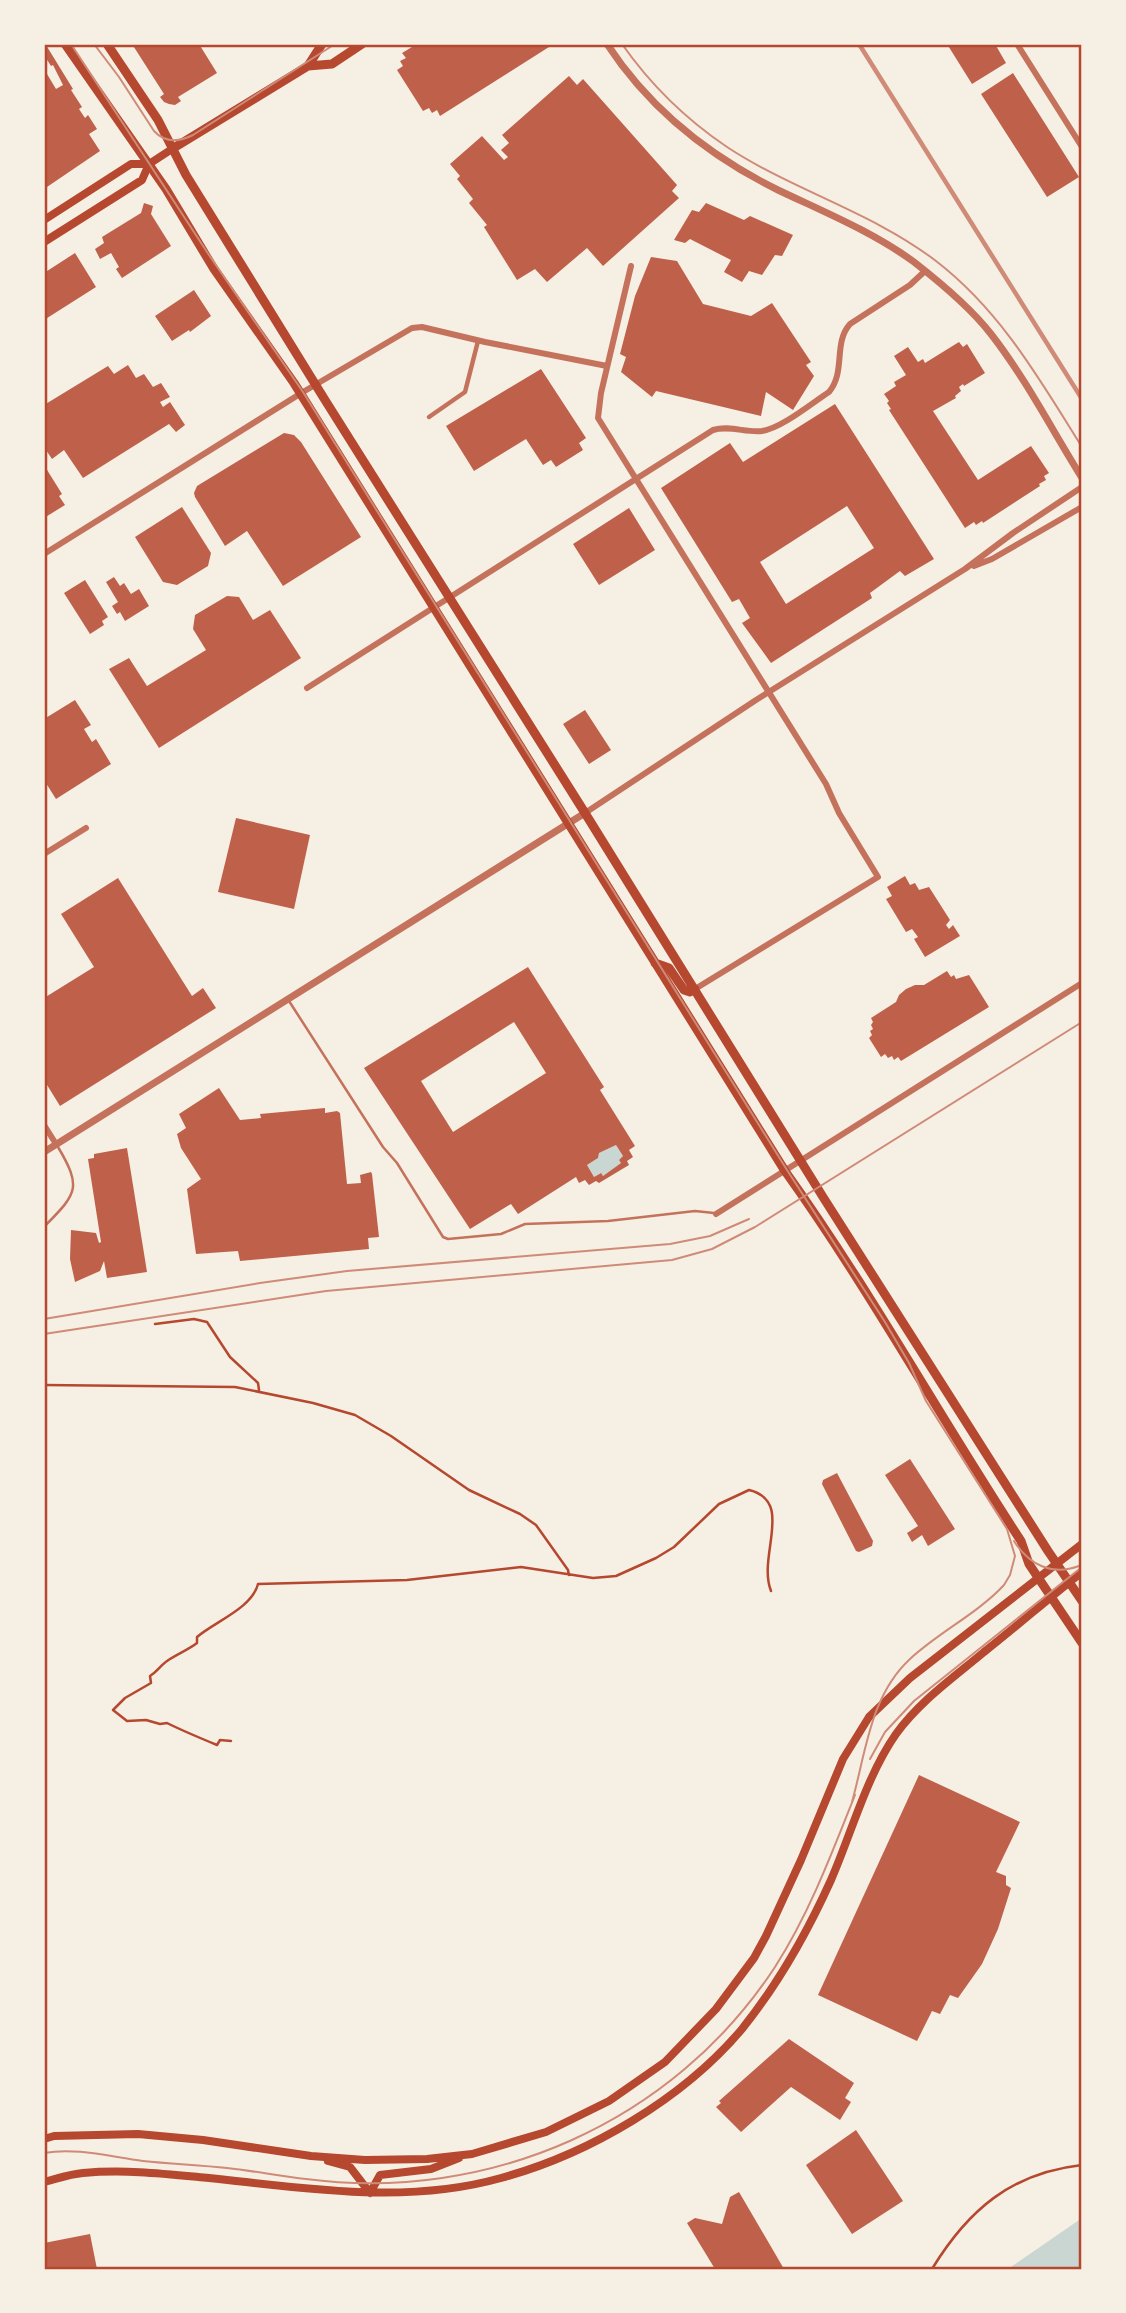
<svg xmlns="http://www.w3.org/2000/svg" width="1126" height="2313" font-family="'PT Sans Narrow',sans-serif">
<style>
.water{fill:#c9d6d2}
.building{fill:#bf614a;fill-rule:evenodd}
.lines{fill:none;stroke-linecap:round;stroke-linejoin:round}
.path{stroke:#b5482f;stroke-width:2.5}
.service{stroke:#c5725c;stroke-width:2.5}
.pedestrian{stroke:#c5725c;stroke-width:4.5}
.minor{stroke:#c5725c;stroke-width:6}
.tertiary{stroke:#c5725c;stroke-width:7}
.secondary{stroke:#b5482f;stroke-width:8}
.primary{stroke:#b5482f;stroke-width:9}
.tram{stroke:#cf8b77;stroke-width:2}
.rail{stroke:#cf8b77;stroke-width:4.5}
.neatline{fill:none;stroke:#b5482f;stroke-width:2.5}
</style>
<rect width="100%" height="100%" fill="#f6efe4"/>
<path class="water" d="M 616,1145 L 623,1156 L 619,1160 L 621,1163 L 603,1176 L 600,1173 L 594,1177 L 587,1165 L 598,1158 L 599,1153 Z
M 1082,2218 L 1082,2269 L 1008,2269 Z"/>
<path class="building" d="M 132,44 L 199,44 L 217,73 L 178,97 L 181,101 L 175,105 L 169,104 L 164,102 L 160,97 L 164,94 Z
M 417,44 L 547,44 L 549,47 L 440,116 L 437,110 L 432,113 L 429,108 L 423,111 L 397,70 L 403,66 L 400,61 L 406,58 L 402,53 Z
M 947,44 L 995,44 L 1006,63 L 972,84 Z
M 46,45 L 73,89 L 71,90 L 82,107 L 79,109 L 85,118 L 88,115 L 97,129 L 89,134 L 100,151 L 44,189 L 44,69 L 56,89 L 63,85 L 53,65 L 51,66 L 44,55 Z
M 1013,73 L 1079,177 L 1047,197 L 981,94 Z
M 569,76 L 577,85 L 583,79 L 677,185 L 672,191 L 679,198 L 603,266 L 587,248 L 547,282 L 535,269 L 517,280 L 484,227 L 487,225 L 469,203 L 473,199 L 457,179 L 460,176 L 450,164 L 482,136 L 504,160 L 508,157 L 501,150 L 509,143 L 502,135 Z
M 144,203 L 153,206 L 151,214 L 171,246 L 122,278 L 116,269 L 119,267 L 111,253 L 100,259 L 95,249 L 104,243 L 102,237 L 141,213 Z
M 706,203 L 744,220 L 750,216 L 793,235 L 782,256 L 775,255 L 762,275 L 749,271 L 742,282 L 724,272 L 731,260 L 690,239 L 685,243 L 674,240 L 692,210 L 699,212 Z
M 75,253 L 96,287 L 44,320 L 44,273 Z
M 651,257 L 677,261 L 703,304 L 751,316 L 772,303 L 811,362 L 806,365 L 814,376 L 793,410 L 766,392 L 761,416 L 656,391 L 652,397 L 621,372 L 626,357 L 620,354 L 635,296 Z
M 194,290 L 211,316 L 190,332 L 189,330 L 172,341 L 155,316 Z
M 959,342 L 963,347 L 967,344 L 985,373 L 964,386 L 963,384 L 959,387 L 961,391 L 955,396 L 956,398 L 933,411 L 978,480 L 1031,446 L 1049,473 L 1044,476 L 1046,480 L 1039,484 L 1040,486 L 983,523 L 982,521 L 976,525 L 974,522 L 965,528 L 889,410 L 891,409 L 887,403 L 889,401 L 884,394 L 896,386 L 894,382 L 906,375 L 894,356 L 908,347 L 918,362 L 923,359 L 925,363 Z
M 128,365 L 136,378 L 144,374 L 153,387 L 161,383 L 170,397 L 160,402 L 163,407 L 170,402 L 185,425 L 176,432 L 169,424 L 83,478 L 64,450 L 52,459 L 44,447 L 44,414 L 46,413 L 44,405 L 108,366 L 114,374 Z
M 541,369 L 586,438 L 579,443 L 583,450 L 556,467 L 551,460 L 543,465 L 526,439 L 474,471 L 446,426 Z
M 835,404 L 934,559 L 905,576 L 900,571 L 870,593 L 872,598 L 771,663 L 742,623 L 750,618 L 739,599 L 732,602 L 661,488 L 730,443 L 743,462 ZM 847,506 L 874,548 L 786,604 L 760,562 Z
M 284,433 L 294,435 L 301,442 L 361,537 L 283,586 L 247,531 L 225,546 L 195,497 L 194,493 L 197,486 Z
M 44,465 L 62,494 L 59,496 L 65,505 L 44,518 Z
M 182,507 L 211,553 L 208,566 L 177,585 L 163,582 L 135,537 Z
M 629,508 L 655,550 L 599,585 L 573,544 Z
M 114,577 L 120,586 L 124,583 L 131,594 L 139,589 L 149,606 L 125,621 L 120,612 L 117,614 L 112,606 L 118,602 L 106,582 Z
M 85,580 L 108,617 L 102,621 L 104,625 L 90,634 L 64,593 Z
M 227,596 L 239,597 L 253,620 L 270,610 L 301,658 L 159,748 L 109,669 L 129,658 L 147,686 L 206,650 L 193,629 L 195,615 Z
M 75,700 L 91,725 L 84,729 L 92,742 L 96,739 L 111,764 L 56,799 L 44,780 L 44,719 Z
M 585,710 L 611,750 L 589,764 L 563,724 Z
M 236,818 L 310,835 L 294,909 L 218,892 Z
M 905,876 L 910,885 L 915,883 L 919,890 L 929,887 L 950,920 L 946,925 L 949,929 L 953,925 L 960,936 L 925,957 L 914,939 L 918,937 L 912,929 L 906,932 L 886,899 L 892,896 L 887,887 Z
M 118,878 L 192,996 L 203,988 L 216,1008 L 60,1106 L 44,1080 L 44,998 L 94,967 L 61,914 Z
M 528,967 L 604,1087 L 600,1090 L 635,1146 L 629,1150 L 633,1157 L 627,1161 L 629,1165 L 599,1183 L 596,1181 L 589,1185 L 585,1180 L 579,1183 L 576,1177 L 518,1214 L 511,1204 L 470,1229 L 364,1068 ZM 514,1022 L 546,1073 L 453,1132 L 421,1081 ZM 616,1145 L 623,1156 L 619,1160 L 621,1163 L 603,1176 L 601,1173 L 594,1177 L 587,1165 L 598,1158 L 599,1153 Z
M 947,971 L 951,977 L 954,975 L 956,979 L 969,975 L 989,1007 L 901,1061 L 898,1057 L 894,1060 L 892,1056 L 888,1058 L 885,1054 L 881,1057 L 869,1038 L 872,1035 L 870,1031 L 873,1029 L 871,1025 L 873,1022 L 871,1018 L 896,1002 L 899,995 L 906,989 L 915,985 L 924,985 Z
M 219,1088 L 240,1120 L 261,1118 L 260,1114 L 325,1108 L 325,1113 L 337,1111 L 340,1113 L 347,1184 L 361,1183 L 360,1175 L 371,1172 L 372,1174 L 379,1237 L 368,1238 L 369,1249 L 240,1261 L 238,1251 L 196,1254 L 187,1189 L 201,1179 L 181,1148 L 177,1134 L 186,1128 L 179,1114 Z
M 127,1148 L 147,1272 L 107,1278 L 104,1261 L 100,1271 L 75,1282 L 70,1259 L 71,1230 L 96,1233 L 99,1243 L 101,1242 L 88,1159 L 94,1158 L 94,1154 Z
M 910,1459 L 955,1529 L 928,1546 L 922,1535 L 912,1542 L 907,1533 L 918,1526 L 885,1475 Z
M 837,1473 L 873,1541 L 872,1546 L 859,1552 L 856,1551 L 822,1484 L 823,1480 Z
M 919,1775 L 1020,1822 L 996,1872 L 1006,1876 L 1006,1885 L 1011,1888 L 998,1929 L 982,1964 L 958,1998 L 950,1995 L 940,2014 L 932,2011 L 917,2041 L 818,1995 Z
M 789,2039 L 854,2083 L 845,2098 L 851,2102 L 840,2120 L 791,2087 L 741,2132 L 716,2107 L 721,2103 L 719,2101 Z
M 856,2130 L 903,2201 L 852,2234 L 806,2165 Z
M 739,2192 L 784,2269 L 715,2269 L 687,2223 L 695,2218 L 722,2224 L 730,2197 Z
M 90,2234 L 97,2269 L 44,2269 L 44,2243 Z"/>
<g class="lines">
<path class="path" d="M 155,1324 L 194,1319 L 207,1322 L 230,1357 L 258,1383 L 259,1390
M 44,1385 L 235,1387 L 313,1403 L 355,1415 L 391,1436 L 469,1490 L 520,1514 L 536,1525 L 568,1570 L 569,1575
M 231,1741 L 220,1740 L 217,1745 C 200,1738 183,1731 167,1723 L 160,1724 L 146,1720 L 127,1721 L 113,1710 L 125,1698 L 151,1683 L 150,1676 C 157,1672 161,1665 167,1661 C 177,1654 188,1650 197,1643 L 197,1637 C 216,1621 252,1608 258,1584 L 407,1580 L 521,1567 L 593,1578 L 616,1576 L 656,1558 L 674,1547 L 719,1504 L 749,1490 C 795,1501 757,1556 771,1591
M 932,2269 C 968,2210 1011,2173 1082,2165"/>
<path class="service" d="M 289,1001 L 383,1147 L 397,1163 L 443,1237 L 448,1239 L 501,1234 L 525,1224 L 608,1221 L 695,1211 L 714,1213
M 44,1227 C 76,1194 83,1189 58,1147"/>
<path class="pedestrian" d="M 429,417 L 465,392 L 478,341"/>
<path class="minor" d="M 1017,44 L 1082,147
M 631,266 L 601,393 L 598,418 L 826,784 L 839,813 L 878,877 L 695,989
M 44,554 L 303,392 L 412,328 L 422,327 L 485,342 L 607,366
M 974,566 L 992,559 L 1082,507
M 307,688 L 713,430 C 730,425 746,433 762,431 C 782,428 812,403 829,392 C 846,372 833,343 850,324 L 910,285 L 925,271
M 585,813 L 756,700 L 965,569 L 1013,533 L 1082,487
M 44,854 L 86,828
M 44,1125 L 56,1144
M 716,1214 L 1082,983"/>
<path class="tertiary" d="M 607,44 C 649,108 709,156 778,190 C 824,212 873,232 914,262 C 941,283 970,307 991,334 C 1026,379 1052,430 1082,478
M 44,1152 L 585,813"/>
<path class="secondary" d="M 44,220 L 131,164 L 149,164 L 172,149
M 44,242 L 142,180 L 149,164
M 44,2139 L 54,2136 L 138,2134 L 203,2140 L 311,2156 L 365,2160 L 427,2159 L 472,2154 L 546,2132 L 609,2101 L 665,2062 L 716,2009 L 754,1958 L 766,1936 L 801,1860 L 843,1759 L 869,1717 L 910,1678 L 1082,1544
M 328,2161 L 350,2167 L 370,2193
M 44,2182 C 56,2179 70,2174 83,2173 C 125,2169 167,2174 209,2178 C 306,2188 405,2205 501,2178 C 589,2154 683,2099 742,2029 C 779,1983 807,1933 831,1880 C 852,1832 866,1777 896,1734 C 920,1701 953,1678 984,1652 C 1017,1626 1049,1598 1082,1572
M 370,2193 L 380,2175 L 431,2169 L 459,2158"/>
<path class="primary" d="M 65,44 L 166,189 L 214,269 L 294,383 L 785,1171 C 870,1290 941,1419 1021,1541 L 1029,1564 L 1082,1643
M 107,44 L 158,120 L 186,175 L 325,400 L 585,813 L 823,1197 L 1048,1551 L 1082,1601
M 308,66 L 322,44
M 172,149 L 308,66 L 332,64 L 362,44
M 655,963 L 669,968 L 684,990 L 690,992 L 695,989"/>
<path class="tram" d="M 71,44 L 207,252 L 303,392 L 787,1170 L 885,1322 L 909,1363 L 926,1401 L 1007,1529 L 1015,1556 L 1010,1575 L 1004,1585 C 977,1614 939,1632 910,1659 C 870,1696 866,1752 852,1802
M 94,44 L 119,77 L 154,131 C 165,143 179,142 193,135 L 335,44
M 622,44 C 650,84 687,120 727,147 C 794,191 872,212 936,261 C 1001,311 1040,380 1082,447
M 44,1319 L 260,1283 L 347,1271 L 670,1244 L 710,1236 L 749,1219
M 44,1334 L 326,1291 L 672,1260 L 712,1249 L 755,1227 L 1082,1022
M 1014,1541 C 1029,1565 1052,1576 1079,1566
M 870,1759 L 885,1732 L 914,1701 L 1082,1567
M 44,2153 C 76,2147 111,2157 143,2161 C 171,2164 199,2165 227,2168 C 254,2171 280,2176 306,2179 C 489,2203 673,2123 775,1967 C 809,1914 832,1853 855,1795"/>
<path class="rail" d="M 859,44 L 1082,399"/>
</g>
<rect width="1126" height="2313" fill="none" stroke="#f6efe4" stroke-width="91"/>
<rect x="46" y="46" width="1034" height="2222" class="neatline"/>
</svg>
